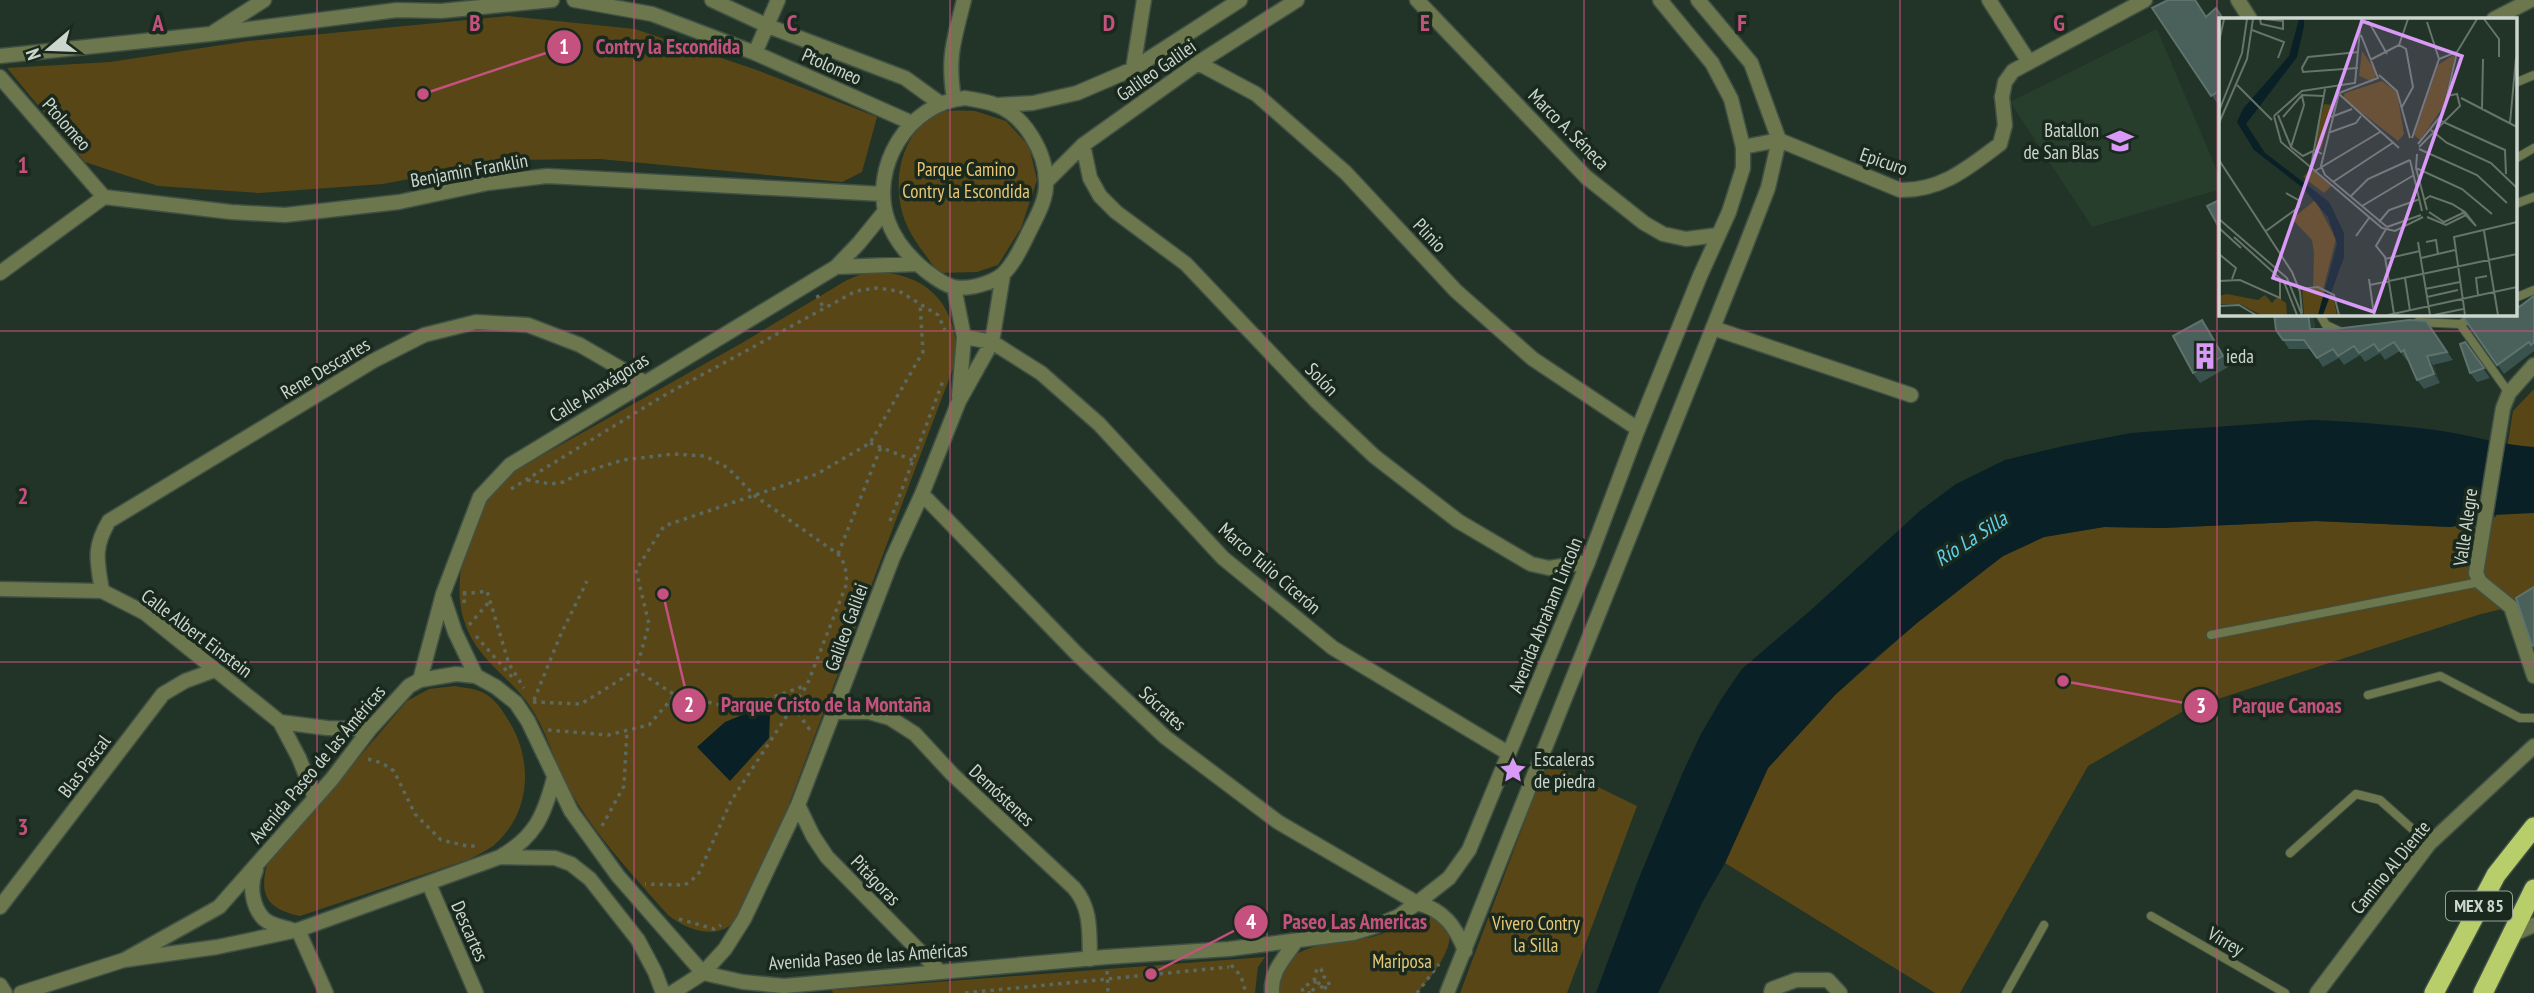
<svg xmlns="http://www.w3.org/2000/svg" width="2534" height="993" font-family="'PT Sans Narrow',sans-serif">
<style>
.built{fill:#273e2d}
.green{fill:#584617}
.water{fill:#082026}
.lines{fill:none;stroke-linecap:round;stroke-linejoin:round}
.service-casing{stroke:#415045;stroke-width:10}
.minor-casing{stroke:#415045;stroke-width:17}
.tertiary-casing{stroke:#415045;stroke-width:17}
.trunk-casing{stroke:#415045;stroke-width:22}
.path{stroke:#5b695f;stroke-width:3.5;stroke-dasharray:3.5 5;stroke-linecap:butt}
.service{stroke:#6c774d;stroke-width:8}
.minor{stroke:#6c774d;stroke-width:14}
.tertiary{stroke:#6c774d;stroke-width:14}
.trunk{stroke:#b7ce6a;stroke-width:19}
.wall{fill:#3a524e}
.shaded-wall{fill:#2a4038}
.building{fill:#4a605b;stroke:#5e736d;stroke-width:2}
.grid{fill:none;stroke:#c5517e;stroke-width:2;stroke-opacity:0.55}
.labels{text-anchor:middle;stroke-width:7;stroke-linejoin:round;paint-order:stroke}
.shield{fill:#19291d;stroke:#96a299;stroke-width:2}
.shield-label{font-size:18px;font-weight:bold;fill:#ccd6ce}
.street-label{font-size:19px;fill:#ccd6ce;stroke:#19291d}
.poi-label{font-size:19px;fill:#ccd6ce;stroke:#19291d;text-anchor:start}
.park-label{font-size:19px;fill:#e9c774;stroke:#19291d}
.water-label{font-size:21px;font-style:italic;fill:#5fd0ec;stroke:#19291d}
.inset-road{fill:none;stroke:#66746a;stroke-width:2}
.view{fill:#d99af7;fill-opacity:0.15;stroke:#d99af7;stroke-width:3.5}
.inset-edge{fill:none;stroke:#ccd6ce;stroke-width:3.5}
.grid-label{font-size:23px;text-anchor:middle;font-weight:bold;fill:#c5517e;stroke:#19291d;stroke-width:7;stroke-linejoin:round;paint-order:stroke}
.leader{fill:none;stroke:#c5517e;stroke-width:2.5}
.callout-dot{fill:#c5517e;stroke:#19291d;stroke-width:2.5}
.mark-label{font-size:21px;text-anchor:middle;font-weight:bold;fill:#fff}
.callout-label{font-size:21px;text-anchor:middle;font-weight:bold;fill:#c5517e;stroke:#19291d;stroke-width:7;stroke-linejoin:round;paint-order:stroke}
</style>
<rect width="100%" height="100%" fill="#223327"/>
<path class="built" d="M 2157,29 L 2221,180 L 2221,189 L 2092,227 L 2010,102 Z"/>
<path class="green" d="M 508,16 L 635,29 L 757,70 L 877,117 L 862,172 L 842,182 L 600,159 L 508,160 L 383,184 L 259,193 L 158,186 L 85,162 L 7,68 L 110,62 L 248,41 Z
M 975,111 L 1006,121 L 1029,146 L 1037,180 L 1021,228 L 998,265 L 977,272 L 938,273 C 929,259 916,244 908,228 C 890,190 897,134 938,114 C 947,109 964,111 975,111 Z
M 881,272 C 933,277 956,308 957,358 L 757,889 C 750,900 743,913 734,922 C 715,941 685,929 668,915 C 633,875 595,835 569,789 C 555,764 548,735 533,711 C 518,686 493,670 477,647 C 452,611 457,568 472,529 C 476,521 478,512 483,505 C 492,491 503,481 516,470 L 740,344 L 847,280 L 864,273 Z
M 2534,389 L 2534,666 L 2511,607 L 2481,614 L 2187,709 L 2088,766 L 1960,993 L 1935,993 L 1725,863 L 1768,768 L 1835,695 L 1917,623 L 1978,574 L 2003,556 L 2044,537 L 2104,527 L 2163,528 L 2316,521 L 2451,527 L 2496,517 L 2513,411 Z
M 455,686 C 463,688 474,688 482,692 C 495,698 503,711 510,723 C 534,763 530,815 493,846 C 486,851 477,855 470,859 L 300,916 C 270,910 258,897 267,865 L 407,701 L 429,689 Z
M 1547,762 L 1637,806 L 1567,993 L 1460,993 Z
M 1414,915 C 1478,915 1441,967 1417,993 L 1278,993 C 1276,937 1338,947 1375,936 C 1390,932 1402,925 1414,915 Z
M 1265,957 L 1258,967 L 1255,993 L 833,993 L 832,990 Z"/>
<path class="water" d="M 2312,420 C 2357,422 2403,425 2448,432 C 2477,437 2504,445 2534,447 L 2534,513 L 2493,515 L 2451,527 L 2316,521 L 2163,528 L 2104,527 L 2044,537 L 2003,556 L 1917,623 L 1872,661 L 1835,695 L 1768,768 L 1725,863 L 1703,901 L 1658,993 L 1596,993 L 1639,878 L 1683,772 L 1701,734 L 1722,698 L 1742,669 L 1811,610 L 1921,510 L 1956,484 L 2005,460 L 2068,445 L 2131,433 Z
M 757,709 L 770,715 L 769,738 L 730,781 L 697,747 L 725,722 Z"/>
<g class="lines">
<defs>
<path id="service" d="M 2515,83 L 2534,75
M 2515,159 L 2534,148
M 2515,204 L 2534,197
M 2515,298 L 2534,290
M 2319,313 L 2326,325 L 2339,331
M 2418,322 L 2460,324 L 2482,313
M 2460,324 L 2509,393
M 2211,635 L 2480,582
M 2368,695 L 2440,676 L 2520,718 L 2534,718
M 2290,853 L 2356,794 L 2380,800 L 2429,844
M 2151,916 L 2285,993
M 2006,993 L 2044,925"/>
<path id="minor" d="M 574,0 L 652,14 L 755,53 L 912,123
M 712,0 L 768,26 L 905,78 L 941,104
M 1417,0 L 1586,177 L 1644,223 L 1663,234 L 1686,239 L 1718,235
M 1660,0 L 1712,63 L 1731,99 L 1743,147
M 1698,0 L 1751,63 L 1779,140
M 1989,0 L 2029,62
M 2238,0 L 2250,19
M 2494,19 L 2531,0
M 214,32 L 264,0
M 755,53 L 778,0
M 0,56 L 210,34 L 397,10 L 441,11 L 552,0
M 1198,63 L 1256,94 L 1346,173 L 1456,291 L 1533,359 L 1638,429
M 1133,69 L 1144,0
M 0,77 L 104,197
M 2002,97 L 2005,82 L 2013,71 L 2145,0
M 965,98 C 975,100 986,101 996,105 C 1024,115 1046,152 1046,182 C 1047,199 1037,216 1029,232 C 1022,246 1015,262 1004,273 C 994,283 968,290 954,287 C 944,285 934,277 926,271 C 910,258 895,241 888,221 C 869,168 908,103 965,98 Z
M 954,99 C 947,57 954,40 964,0
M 999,105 L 1033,103 L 1077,93 L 1133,69 L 1240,0
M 1083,145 L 1090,178 L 1100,196 L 1116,212 L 1186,264 L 1316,401 L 1374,456 L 1458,521 L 1531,564 L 1549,568 L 1588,562
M 1046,182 L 1083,145 L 1198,63 L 1297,0
M 104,197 L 231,212 L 285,215 L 399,202 L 488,183 L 547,176 L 883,194
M 836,267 L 918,264
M 0,273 L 104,197
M 954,287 L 964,337 L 959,396
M 1713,328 L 1911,395
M 964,337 L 992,342 L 1041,373 L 1099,424 L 1223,558 L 1333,648 L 1508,753
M 2534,365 L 2509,393 L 2503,408 L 2476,573 L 2480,582 L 2511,607 L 2534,676
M 922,494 L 1078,655 L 1165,737 L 1278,822 L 1417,903
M 102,591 C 97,560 93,548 109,521 L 373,361 L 424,335 L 476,322 L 528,325 L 580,345 L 644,382
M 443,596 L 455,632 L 476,676
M 420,680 L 443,594 L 480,497 L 510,465 L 836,267 L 859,243 L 885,211
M 836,712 L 869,712 L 890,718 L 915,734 L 952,774 L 1074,888 C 1092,909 1089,933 1090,959
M 798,805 L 813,836 L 827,857 L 939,971
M 429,884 L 476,993
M 0,907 L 163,694 L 185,681 L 215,670
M 298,930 L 326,993
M 2511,935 L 2534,925
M 703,973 L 725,949 L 744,919 L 798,805 L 893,557 L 922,494 L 959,401 L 992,342 L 1003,275
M 0,985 L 5,993
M 1771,993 L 1772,989 L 1796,980 L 1828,980 L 1840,993
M 2317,993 L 2429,844 L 2534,746"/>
<path id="tertiary" d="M 0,589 L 102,591 L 145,613 L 280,722 L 299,758 L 315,798
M 280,722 L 327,728 L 370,729
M 500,857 C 535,837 544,816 554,778
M 256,870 C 249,885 252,907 264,919 C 271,925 281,927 290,929
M 1417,903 C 1444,910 1456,927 1465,951
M 124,960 L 219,907 L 332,779 L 370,729 L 409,686 L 420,680 L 456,674 L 476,676 L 496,687 L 516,703 L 528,721 L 571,811 L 618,876 L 703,973 L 743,982 L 784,986 L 1106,957 L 1229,949 L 1353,933 L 1376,926 L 1399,916 L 1417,903 L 1449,878 L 1469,850 L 1588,562 L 1638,429 L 1700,276 L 1729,212 L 1743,168 L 1743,147 L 1779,140 L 1900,190 C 1941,191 1968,168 2000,144 L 2005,125 L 2002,97
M 21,993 L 124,960 L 217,947 L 298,930 L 500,857 L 555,858 L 571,864 L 590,879 L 638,940 L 655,972 L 663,993
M 672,993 L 703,973
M 1272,993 C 1270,971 1285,958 1296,941
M 1447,993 L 1744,250 L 1768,188 L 1779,140"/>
<path id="trunk" d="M 2434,993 L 2496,875 L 2534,827
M 2483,993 L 2534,889"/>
</defs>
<use href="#service" class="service-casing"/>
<use href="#minor" class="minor-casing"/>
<use href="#tertiary" class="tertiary-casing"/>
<use href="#trunk" class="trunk-casing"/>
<path class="path" d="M 817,295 L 824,309
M 870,443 L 915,461
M 527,480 L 551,484 L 564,482 L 578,474 L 623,460 L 673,454 L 705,456 L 728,468 L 755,496 L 838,554 L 845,565 L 847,583 L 807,685 L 731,801 L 698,875 L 685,885 L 645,884
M 511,489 L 663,396 L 856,291 L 876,288 L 899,291 L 938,315 L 945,330
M 890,521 L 943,381
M 838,554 L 881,447
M 463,594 L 487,591 L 509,664 L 524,688
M 464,603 L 465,587
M 469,625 L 489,602
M 476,636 L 512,677
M 675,695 L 725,706 L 754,704 L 804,686
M 534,700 L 560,636 L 587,581
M 533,702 L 581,704 L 636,670 L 649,624 L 636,570 L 664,526 L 817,474 L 870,443 L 923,352 L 920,303
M 793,706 L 810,730
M 548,730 L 608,735 L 649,725 L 675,695 L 636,670
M 368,759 L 382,763 L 394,771 L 415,814 L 441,840 L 467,846 L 479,846
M 602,826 L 624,786 L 627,730
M 679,919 L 714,929 L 721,925
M 1231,965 L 1241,976 L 1246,993
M 1107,971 L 1108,993
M 1314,981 L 1317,968 L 1321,969 L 1324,977
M 1312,991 L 1324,977 L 1327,978 L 1330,987 L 1323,988
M 965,993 L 1229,967
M 1311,993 L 1303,992 L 1302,988 L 1314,981 L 1323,988 L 1323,993
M 1417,993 L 1439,964"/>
<use href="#service" class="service"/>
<use href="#minor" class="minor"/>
<use href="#tertiary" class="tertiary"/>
<use href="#trunk" class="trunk"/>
</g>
<path class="wall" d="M 2196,0 L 2206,17 L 2221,19 L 2221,109 L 2152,8 Z
M 2534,296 L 2534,351 L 2504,374 L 2464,318 L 2519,307 Z
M 2274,313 L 2313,313 L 2315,329 L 2335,329 L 2426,321 L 2453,360 L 2433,365 L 2440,383 L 2424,389 L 2417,380 L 2408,360 L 2407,361 L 2400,351 L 2385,360 L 2380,353 L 2365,362 L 2360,355 L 2344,365 L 2339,358 L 2323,367 L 2311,349 L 2289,349 L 2283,340 Z
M 2202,320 L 2230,366 L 2200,383 L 2193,373 Z
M 2465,342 L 2490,378 L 2477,382 L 2470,373 Z"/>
<path class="shaded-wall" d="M 2308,313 L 2313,313 L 2316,338 L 2310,329 Z
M 2202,320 L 2209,329 L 2230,366 L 2223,356 Z
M 2427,356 L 2433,365 L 2440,383 L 2434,374 Z"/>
<path class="building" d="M 2168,0 L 2195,0 L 2206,17 L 2216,8 L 2223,19 L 2221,19 L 2221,33 L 2218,35 L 2221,39 L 2221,90 L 2211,96 L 2152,8 Z
M 2221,199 L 2221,231 L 2207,206 Z
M 2534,296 L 2534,342 L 2531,345 L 2529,342 L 2497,365 L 2464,318 L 2473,313 L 2515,313 L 2515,301 L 2519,307 Z
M 2274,313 L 2308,313 L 2310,329 L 2335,329 L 2409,320 L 2426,321 L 2447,352 L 2427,356 L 2434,374 L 2417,380 L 2404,350 L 2401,352 L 2394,342 L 2379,351 L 2374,344 L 2359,353 L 2354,346 L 2338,356 L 2333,349 L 2317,358 L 2304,340 L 2283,340 L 2276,330 Z
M 2202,320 L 2223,356 L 2193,373 L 2173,336 Z
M 2465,342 L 2484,368 L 2470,373 L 2460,344 Z
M 2534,587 L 2534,645 L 2532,646 L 2516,598 Z"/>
<path class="grid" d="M 317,0 L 317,993M 634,0 L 634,993M 950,0 L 950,993M 1267,0 L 1267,993M 1584,0 L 1584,993M 1900,0 L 1900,993M 2217,0 L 2217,993M 0,331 L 2534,331M 0,662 L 2534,662"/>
<defs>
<symbol id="school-bare" viewBox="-9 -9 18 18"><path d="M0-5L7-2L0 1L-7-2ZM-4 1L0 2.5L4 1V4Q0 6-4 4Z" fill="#d99af7" stroke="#19291d" stroke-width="2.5" paint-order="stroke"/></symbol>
<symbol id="building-bare" viewBox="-9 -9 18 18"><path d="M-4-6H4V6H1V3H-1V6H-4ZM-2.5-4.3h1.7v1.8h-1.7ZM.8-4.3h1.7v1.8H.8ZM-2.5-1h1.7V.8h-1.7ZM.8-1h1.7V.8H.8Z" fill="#d99af7" stroke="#19291d" stroke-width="2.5" paint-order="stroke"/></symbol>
<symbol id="sight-bare" viewBox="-9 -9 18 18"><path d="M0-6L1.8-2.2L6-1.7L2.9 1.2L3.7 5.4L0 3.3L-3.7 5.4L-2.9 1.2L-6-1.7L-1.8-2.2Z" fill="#d99af7" stroke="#19291d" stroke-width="2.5" paint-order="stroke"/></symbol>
</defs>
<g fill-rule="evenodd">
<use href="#school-bare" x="2101" y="122" width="38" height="38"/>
<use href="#building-bare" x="2186" y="337" width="38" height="38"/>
<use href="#sight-bare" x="1494" y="751" width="38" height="38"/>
</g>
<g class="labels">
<rect class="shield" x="2446" y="891.5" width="66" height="29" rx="5"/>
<g class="shield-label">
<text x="2479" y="912">MEX 85</text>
</g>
<g class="street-label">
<text transform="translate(832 66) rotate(24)" y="7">Ptolomeo</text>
<text transform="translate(1156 70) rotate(-35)" y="7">Galileo Galilei</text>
<text transform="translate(67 124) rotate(49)" y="7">Ptolomeo</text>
<text transform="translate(1569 129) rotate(45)" y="7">Marco A. Séneca</text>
<text transform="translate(1884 161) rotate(19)" y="7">Epicuro</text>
<text transform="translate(469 170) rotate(-10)" y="7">Benjamin Franklin</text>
<text transform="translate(1430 235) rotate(47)" y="7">Plinio</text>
<text transform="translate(325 368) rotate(-31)" y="7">Rene Descartes</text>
<text transform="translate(1322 379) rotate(46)" y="7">Solón</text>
<text transform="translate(599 387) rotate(-32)" y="7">Calle Anaxágoras</text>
<text transform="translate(2465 527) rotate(-82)" y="7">Valle Alegre</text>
<text transform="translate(1270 568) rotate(41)" y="7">Marco Tulio Cicerón</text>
<text transform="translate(1545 615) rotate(-68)" y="7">Avenida Abraham Lincoln</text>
<text transform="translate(846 627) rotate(-70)" y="7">Galileo Galilei</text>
<text transform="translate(197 633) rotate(37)" y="7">Calle Albert Einstein</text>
<text transform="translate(1163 708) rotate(42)" y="7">Sócrates</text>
<text transform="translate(317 764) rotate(-50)" y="7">Avenida Paseo de las Américas</text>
<text transform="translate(84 766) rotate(-53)" y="7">Blas Pascal</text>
<text transform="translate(1002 795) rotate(43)" y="7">Demóstenes</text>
<text transform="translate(2390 867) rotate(-51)" y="7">Camino Al Diente</text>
<text transform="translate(876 880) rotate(46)" y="7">Pitágoras</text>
<text transform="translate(470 931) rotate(66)" y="7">Descartes</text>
<text transform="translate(2226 941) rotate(30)" y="7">Virrey</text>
<text transform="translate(868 956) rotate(-4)" y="7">Avenida Paseo de las Américas</text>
</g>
<g class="poi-label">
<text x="2099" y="137" text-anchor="end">Batallon<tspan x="2099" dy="22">de San Blas</tspan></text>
<text x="2226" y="363">ieda</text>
<text x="1534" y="766">Escaleras<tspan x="1534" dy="22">de piedra</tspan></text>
</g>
<g class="park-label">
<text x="966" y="176">Parque Camino<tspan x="966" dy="22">Contry la Escondida</tspan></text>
<text x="1536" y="930">Vivero Contry<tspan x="1536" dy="22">la Silla</tspan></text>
<text x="1402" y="968">Mariposa</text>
</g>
<g class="water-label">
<text transform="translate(1971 539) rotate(-33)" y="7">Río La Silla</text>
</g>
</g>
<g transform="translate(2219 18)">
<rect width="298" height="298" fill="#223327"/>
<path d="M 143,33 L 158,55 L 154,64 L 140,58 ZM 236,36 L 224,89 L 201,122 L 195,117 L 219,47 ZM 163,63 L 178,74 L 185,116 L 179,123 L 124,80 L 126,75 ZM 105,86 L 114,87 L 102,132 L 95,130 ZM 92,151 L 112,168 L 105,175 L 84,159 ZM 96,182 L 117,221 L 104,272 L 114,278 L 118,297 L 85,297 L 83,271 L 94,271 L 95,235 L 93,222 L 73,201 ZM 8,276 L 39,282 L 46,277 L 53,285 L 58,279 L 67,285 L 68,297 L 42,297 L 21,286 L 0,286 L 0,278 Z" fill="#584617"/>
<path d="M 80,1 L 85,1 L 85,8 L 78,39 L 27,106 L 46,135 L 110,184 L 125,215 L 125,239 L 104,297 L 99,297 L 118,226 L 109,199 L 84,170 L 35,132 L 18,104 L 24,91 L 70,38 Z" fill="#082026"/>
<path class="inset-road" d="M 41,1 L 42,6 L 64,11 L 64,3 L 45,1M 265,1 L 280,21 L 280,39M 142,4 L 150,4 L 168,36M 208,4 L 220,41M 33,12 L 65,24 L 59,40M 142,17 L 159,60 L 120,75 L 102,148 L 106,157 L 168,209M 0,24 L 5,1M 180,27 L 187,31 L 194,69 L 183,89M 220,41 L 238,34 L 258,1M 151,42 L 180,27 L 189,1M 139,50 L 84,54 L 83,50 L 89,39 L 140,34M 160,57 L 178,73 L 191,120M 18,67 L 53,102M 120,76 L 180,130M 242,80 L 298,109M 263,91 L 264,41M 0,93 L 23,35 L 28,1M 59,97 L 72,129 L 84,138 L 96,132 L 103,136M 55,98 L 62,124 L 163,210 L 176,213 L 204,199M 55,98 L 83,73 L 136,65 L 142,1M 64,99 L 83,77 L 104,78M 112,99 L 133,91M 220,102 L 286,132 L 287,156M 0,105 L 28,41 L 34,1M 291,105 L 297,40M 212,112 L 228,125 L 272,145 L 298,170M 109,115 L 137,105 L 142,98M 193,120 L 220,41M 199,126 L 224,95 L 238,34M 72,129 L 85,87 L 83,78M 200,129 L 241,88 L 238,76 L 228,78M 200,131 L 258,157 L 288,185M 198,136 L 197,150 L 208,192M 0,142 L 73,254 L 81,274 L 83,295M 191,142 L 203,193M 92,148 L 106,71M 197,150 L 243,171 L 273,196M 96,153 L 161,114M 114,164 L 175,124M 131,179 L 149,161 L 191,142M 205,182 L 211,178 L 233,186 L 246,194 L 257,208 L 243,193M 143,188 L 195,157M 210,194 L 225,204 L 244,195M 208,199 L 227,207 L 247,197M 0,201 L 68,260 L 83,297M 160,204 L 170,192 L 201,181M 168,209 L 202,197M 0,210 L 22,230M 167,211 L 157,228 L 166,239 L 175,296M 47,213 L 80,189 L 81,183 L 67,175M 265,213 L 279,297M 137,218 L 150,200M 15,219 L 65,264 L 78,297M 199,224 L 211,297M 207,224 L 217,222 L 219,236M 0,236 L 17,250 L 13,261M 202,240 L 236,232M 166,241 L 201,233M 186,260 L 191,293M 150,261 L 155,297M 0,263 L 21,262 L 61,280 L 61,262M 151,267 L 298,236M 80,271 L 99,269 L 115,277 L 120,297M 206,271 L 241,264M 259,277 L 257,260 L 268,258M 208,279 L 239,272M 0,288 L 20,287 L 37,297M 169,297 L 298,269M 215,297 L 244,291M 246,297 L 235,219 L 298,204"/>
<path class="view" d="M 143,3 L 243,38 L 155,294 L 54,260 Z"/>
<rect width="298" height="298" class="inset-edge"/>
</g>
<g class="grid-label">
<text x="158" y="31">A</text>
<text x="475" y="31">B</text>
<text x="792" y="31">C</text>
<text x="1109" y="31">D</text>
<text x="1425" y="31">E</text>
<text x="1742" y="31">F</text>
<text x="2059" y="31">G</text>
<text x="23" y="173">1</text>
<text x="23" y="504">2</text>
<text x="23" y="835">3</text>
</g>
<path class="leader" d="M423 94L564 47M663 594L689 705M2063 681L2201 706M1151 974L1251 922"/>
<g class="callout-dot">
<circle cx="423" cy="94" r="7"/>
<circle cx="663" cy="594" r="7"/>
<circle cx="2063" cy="681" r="7"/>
<circle cx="1151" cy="974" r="7"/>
<circle cx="564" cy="47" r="18"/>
<circle cx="689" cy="705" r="18"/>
<circle cx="2201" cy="706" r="18"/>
<circle cx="1251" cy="922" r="18"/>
</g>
<g class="mark-label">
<text x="564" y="54">1</text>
<text x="689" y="712">2</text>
<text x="2201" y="713">3</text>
<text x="1251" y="929">4</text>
</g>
<g class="callout-label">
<text x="668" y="54">Contry la Escondida</text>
<text x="826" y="712">Parque Cristo de la Montaña</text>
<text x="2287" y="713">Parque Canoas</text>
<text x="1355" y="929">Paseo Las Americas</text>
</g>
<g transform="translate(49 49) rotate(251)" stroke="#19291d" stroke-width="5" paint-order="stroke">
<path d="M0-5L12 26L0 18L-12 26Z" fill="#ccd6ce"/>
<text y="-10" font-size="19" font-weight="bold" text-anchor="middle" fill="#ccd6ce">N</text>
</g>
</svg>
